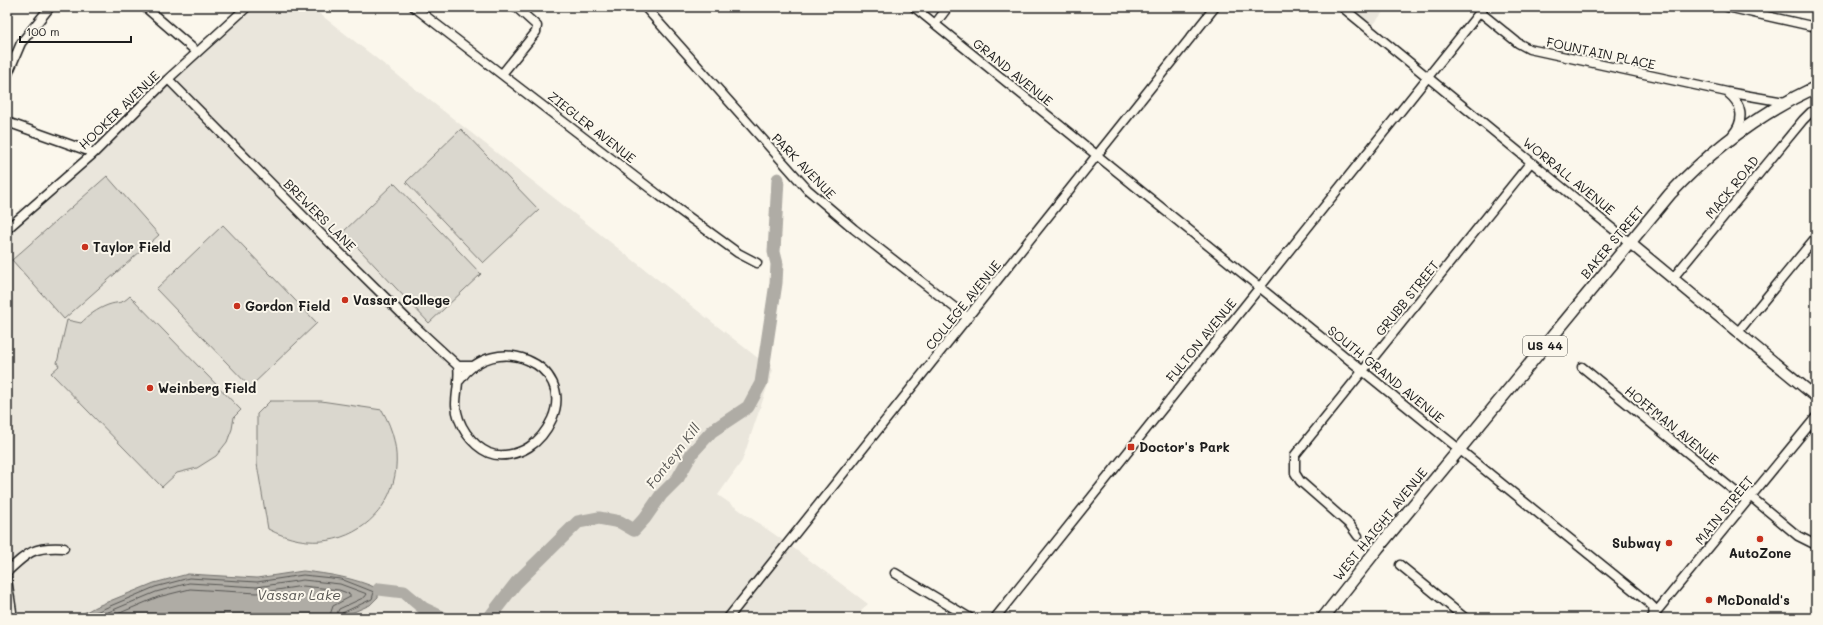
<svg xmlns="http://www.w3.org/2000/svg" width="1823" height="625" font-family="Mali,sans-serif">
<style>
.built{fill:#eae6dc}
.green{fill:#dad7ce;stroke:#7b7a75}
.water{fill:#afaca5;stroke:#74726e}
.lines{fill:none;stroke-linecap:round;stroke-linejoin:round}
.shore{stroke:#575653;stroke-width:1}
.river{stroke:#afaca5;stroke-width:13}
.minor-casing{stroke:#1c1c1c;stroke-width:11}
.major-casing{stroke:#1c1c1c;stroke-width:13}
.highway-casing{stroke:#1c1c1c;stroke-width:14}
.minor{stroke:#fbf7ec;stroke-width:8}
.major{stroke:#fbf7ec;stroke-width:10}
.highway{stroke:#fbf7ec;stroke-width:11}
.poi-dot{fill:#c8321e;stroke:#fbf7ec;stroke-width:1.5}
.labels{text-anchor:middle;stroke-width:4;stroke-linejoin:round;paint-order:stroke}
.shield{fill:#fbf7ec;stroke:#5f5e5a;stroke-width:1}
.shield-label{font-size:12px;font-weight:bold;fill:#1c1c1c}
.street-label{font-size:13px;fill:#1c1c1c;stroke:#fbf7ec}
.poi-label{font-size:13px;font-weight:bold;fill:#1c1c1c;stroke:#fbf7ec;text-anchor:start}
.water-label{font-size:14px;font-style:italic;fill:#575653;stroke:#fbf7ec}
</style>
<rect width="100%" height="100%" fill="#fbf7ec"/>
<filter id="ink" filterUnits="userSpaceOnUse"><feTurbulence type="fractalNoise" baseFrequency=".025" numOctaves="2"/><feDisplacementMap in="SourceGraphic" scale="8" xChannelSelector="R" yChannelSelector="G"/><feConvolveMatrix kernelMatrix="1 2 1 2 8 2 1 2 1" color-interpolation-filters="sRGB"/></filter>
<g filter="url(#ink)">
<path class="built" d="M 251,7 L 311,7 L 773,370 L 742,461 L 718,495 L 784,541 L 868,604 L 861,610 L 872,618 L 7,618 L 7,229 L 95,153 Z
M 1342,7 L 1387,7 L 1370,29 Z"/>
<path class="green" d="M 461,129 L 539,210 L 483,263 L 406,182 Z
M 107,176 L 159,235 L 64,319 L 12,260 Z
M 394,183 L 481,274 L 429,323 L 343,232 Z
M 223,225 L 317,323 L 250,387 L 156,289 Z
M 130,296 L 241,410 L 234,417 L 232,429 L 227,442 L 216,456 L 197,468 L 177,473 L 162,487 L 51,373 L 59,366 L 57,363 L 67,320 L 81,323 C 88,316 97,309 108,305 C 119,301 121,305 130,296 Z
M 270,401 L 321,401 L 382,410 C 429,491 352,573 268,529 L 257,464 L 257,414 Z"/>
<path class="water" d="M 303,571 C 330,574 354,578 379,589 L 378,597 L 370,605 L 340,618 L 75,618 L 95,607 L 154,583 L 188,574 L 257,578 Z"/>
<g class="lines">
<path class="shore" d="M 82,618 L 155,587 L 189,578 L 257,582 L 303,575 L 341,579 L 374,592 L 372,599 L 342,613 L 340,618
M 94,618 L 156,592 L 189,583 L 257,587 L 303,580 L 340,584 L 367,594 L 365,597 L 339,609 L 335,618
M 108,618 L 158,597 L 190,589 L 257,593 L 303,586 L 339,590 L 350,594 L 350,597 L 333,606 L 329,618"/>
<path class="river" d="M 379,589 L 404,592 L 423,608 L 444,618
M 489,618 L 516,583 L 578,522 L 599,518 L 620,522 L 634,530 L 645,518 L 661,495 L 678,478 L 692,453 L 712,431 L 748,407 L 761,383 L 776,283 L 777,264 L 774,252 L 778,179"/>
<defs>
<path id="minor" d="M 145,7 L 197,52
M 414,7 L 660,196 L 738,253 L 757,263
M 645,7 L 807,189 L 854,229 L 968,318
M 914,7 L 1649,603 L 1653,607 L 1654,618
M 1342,7 L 1630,243
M 1727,7 L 1816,27
M 1480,12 L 1518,43 L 1529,49 L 1727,92 L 1785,102
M 935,24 L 948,7
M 502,74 L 536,32 L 537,26 L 516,7
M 7,76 L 21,43 L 50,7
M 168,79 L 324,237 L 407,319 L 458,366 L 472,366
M 1728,93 C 1742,104 1745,120 1733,134
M 7,122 L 94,153
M 7,229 L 94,153 L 168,79 L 247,7
M 1673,278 L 1803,120 L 1811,112 L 1816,112
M 1738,332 L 1816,237
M 458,366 C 460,380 456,391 456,405 C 457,424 471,445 489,453 C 501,458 518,454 529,447 C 540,440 547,430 552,419 C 576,364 494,330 460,380
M 1582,367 L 1747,501
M 1750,496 L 1798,536 L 1816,545
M 1358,536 L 1350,525 L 1300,481 L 1295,473 L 1295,455 L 1531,162
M 1400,565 L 1465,618
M 7,572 C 28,552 34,546 64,548
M 895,573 L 970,618
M 7,579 L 13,618
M 1652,617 L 1816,417
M 728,618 L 1215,7
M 995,618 L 1484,7"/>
<path id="major" d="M 1630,243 L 1816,397"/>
<path id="highway" d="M 1323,618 L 1378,548 L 1670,194 C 1712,149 1760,113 1816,87"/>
</defs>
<use href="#minor" class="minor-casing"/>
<use href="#major" class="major-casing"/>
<use href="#highway" class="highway-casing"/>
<use href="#minor" class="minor"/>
<use href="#major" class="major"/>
<use href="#highway" class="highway"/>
</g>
</g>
<g class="poi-dot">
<circle cx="85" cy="247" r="4"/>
<circle cx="345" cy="300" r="4"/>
<circle cx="237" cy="306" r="4"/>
<circle cx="150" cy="388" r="4"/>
<rect x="1127" y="443" width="8" height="8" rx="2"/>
<circle cx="1760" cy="539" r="4"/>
<circle cx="1669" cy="543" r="4"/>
<circle cx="1709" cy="600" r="4"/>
</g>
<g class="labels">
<rect class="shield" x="1523" y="336" width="44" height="20" rx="3"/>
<g class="shield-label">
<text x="1545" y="350">US 44</text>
</g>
<g class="street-label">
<text transform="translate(1601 53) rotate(12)" y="5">FOUNTAIN PLACE</text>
<text transform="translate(1013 72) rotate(39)" y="5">GRAND AVENUE</text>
<text transform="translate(119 110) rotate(-44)" y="5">HOOKER AVENUE</text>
<text transform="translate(592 127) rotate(38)" y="5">ZIEGLER AVENUE</text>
<text transform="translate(804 166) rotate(46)" y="5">PARK AVENUE</text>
<text transform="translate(1569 176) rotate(39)" y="5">WORRALL AVENUE</text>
<text transform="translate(1732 187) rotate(-51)" y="5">MACK ROAD</text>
<text transform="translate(320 215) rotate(45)" y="5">BREWERS LANE</text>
<text transform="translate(1612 242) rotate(-50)" y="5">BAKER STREET</text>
<text transform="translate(1407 298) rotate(-51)" y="5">GRUBB STREET</text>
<text transform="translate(963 305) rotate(-51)" y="5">COLLEGE AVENUE</text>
<text transform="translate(1201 340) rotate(-51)" y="5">FULTON AVENUE</text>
<text transform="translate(1386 374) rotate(39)" y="5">SOUTH GRAND AVENUE</text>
<text transform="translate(1672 425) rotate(39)" y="5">HOFFMAN AVENUE</text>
<text transform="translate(1724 510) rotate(-51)" y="5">MAIN STREET</text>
<text transform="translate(1380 524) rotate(-51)" y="5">WEST HAIGHT AVENUE</text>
</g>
<g class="poi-label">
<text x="93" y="252">Taylor Field</text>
<text x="353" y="305">Vassar College</text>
<text x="245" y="311">Gordon Field</text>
<text x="158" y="393">Weinberg Field</text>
<text x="1139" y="452">Doctor's Park</text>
<text x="1661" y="548" text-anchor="end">Subway</text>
<text x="1760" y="558" text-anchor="middle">AutoZone</text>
<text x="1717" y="605">McDonald's</text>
</g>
<g class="water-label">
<text transform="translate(673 456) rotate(-52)" y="5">Fonteyn Kill</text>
<text x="299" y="600">Vassar Lake</text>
</g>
</g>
<rect width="1823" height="625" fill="none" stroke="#fbf7ec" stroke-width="24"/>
<rect x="12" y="12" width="1799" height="601" fill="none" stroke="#1c1c1c" stroke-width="1.5" filter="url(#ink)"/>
<path d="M20 36v6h111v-6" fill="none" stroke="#1c1c1c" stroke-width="2"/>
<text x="26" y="36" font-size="12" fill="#1c1c1c" stroke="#fbf7ec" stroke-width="3" paint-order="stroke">100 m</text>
</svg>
